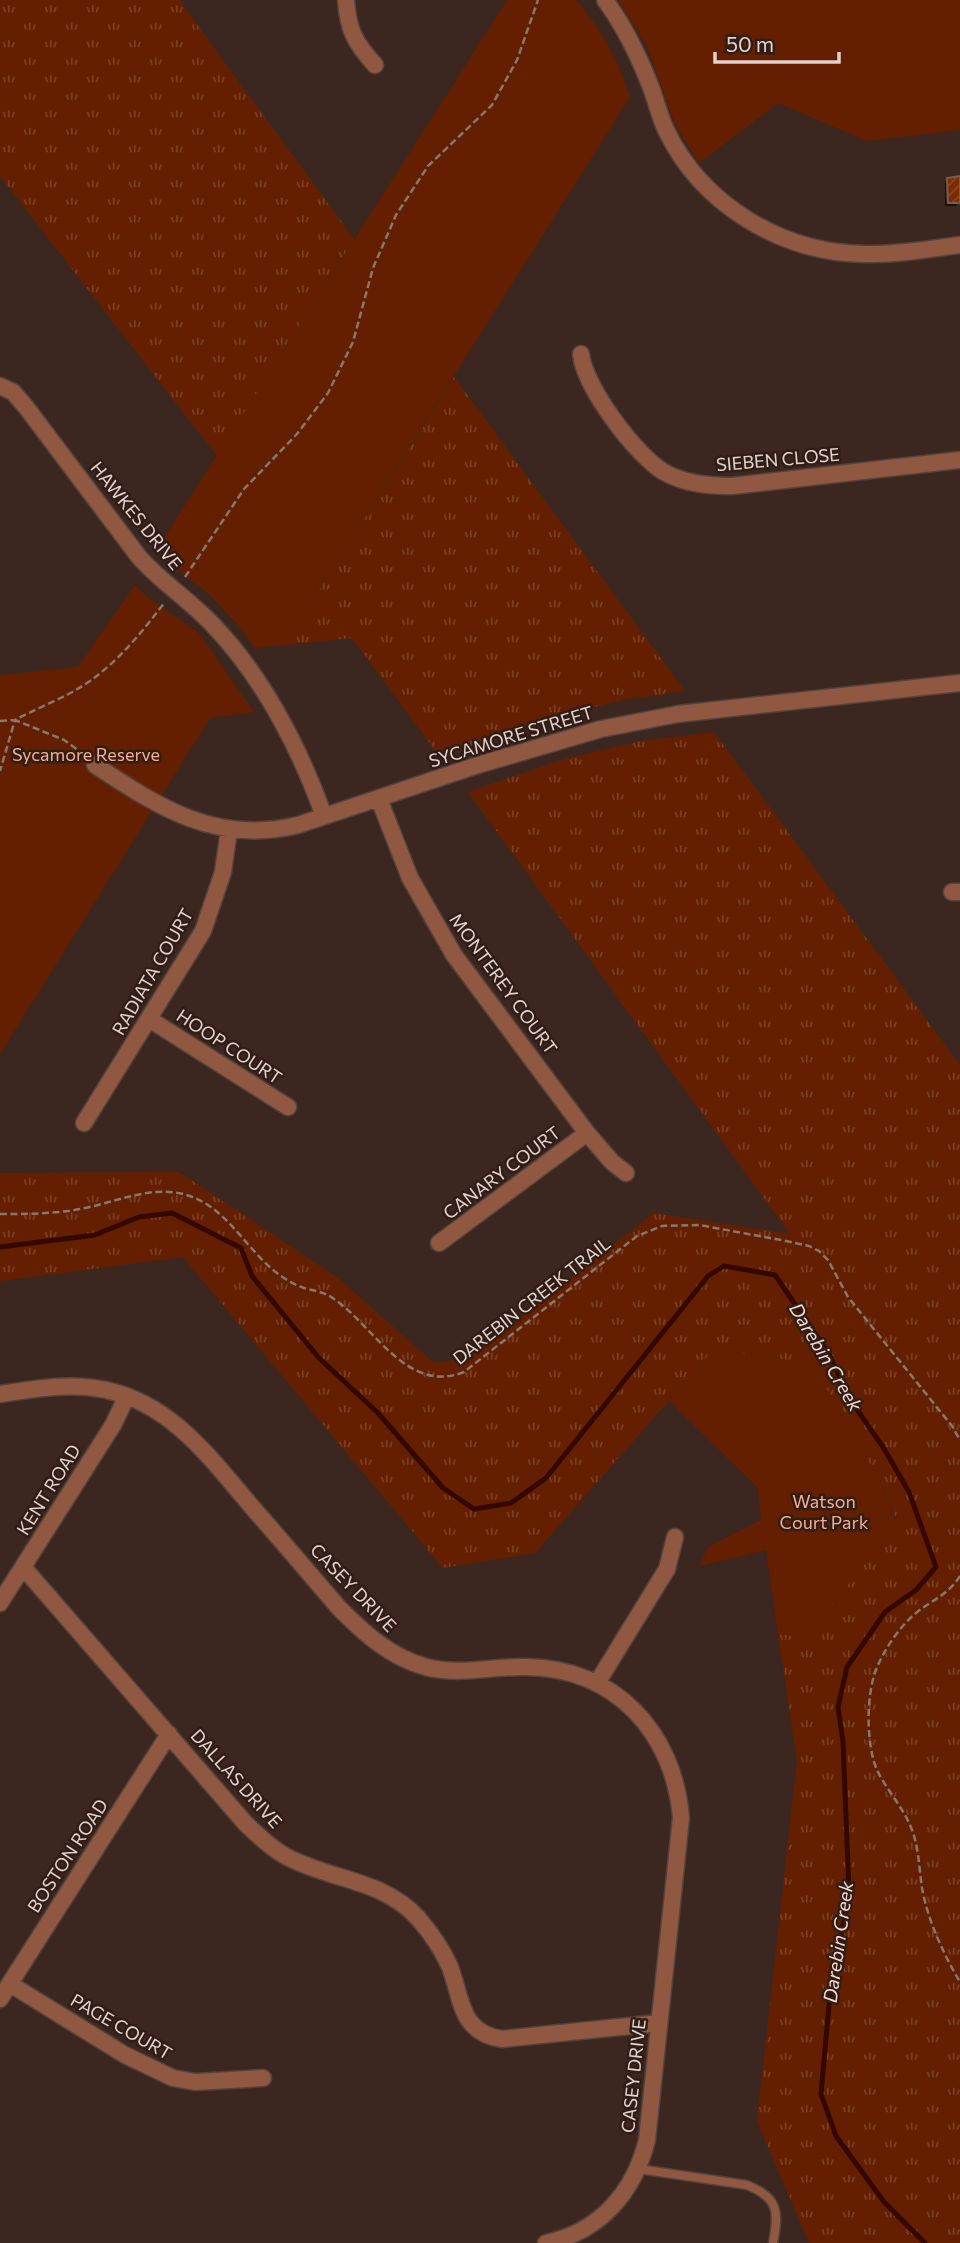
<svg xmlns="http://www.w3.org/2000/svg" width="960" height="2243" font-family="Commissioner,sans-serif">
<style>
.grass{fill:url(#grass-tufts)}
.park{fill:#641f00}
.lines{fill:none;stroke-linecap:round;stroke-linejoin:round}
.stream{stroke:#340800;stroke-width:5}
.building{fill:url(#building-hatch);stroke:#745d55;stroke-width:2;filter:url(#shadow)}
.service-casing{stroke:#55423c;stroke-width:11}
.minor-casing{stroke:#55423c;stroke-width:19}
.path{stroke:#887771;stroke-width:2.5;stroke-dasharray:7 3.5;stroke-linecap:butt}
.service{stroke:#905741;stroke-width:8}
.minor{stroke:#905741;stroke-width:16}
.labels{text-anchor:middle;stroke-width:5;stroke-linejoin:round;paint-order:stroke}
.street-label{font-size:18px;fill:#e0d2cd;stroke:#311d16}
.park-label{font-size:18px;fill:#f4ad92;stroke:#311d16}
.water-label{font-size:19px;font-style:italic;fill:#f4dbd2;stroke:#311d16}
</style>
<defs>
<pattern id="grass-tufts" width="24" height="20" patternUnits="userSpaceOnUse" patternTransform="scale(1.75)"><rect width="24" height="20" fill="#641f00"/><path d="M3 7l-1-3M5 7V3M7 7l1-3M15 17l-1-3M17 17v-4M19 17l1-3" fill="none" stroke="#7a3f24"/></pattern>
<pattern id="building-hatch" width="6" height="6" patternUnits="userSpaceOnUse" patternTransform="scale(1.75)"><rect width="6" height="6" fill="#7c2900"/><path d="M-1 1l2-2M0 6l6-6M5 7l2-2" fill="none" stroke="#8e4724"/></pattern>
<filter id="shadow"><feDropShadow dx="-4.5" dy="4.5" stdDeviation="0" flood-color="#0009"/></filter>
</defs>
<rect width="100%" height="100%" fill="#3b2720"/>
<path class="grass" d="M 0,0 L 179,0 L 354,239 L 217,456 L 0,176 Z
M 454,377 L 685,691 L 622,700 L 547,719 L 440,757 L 352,638 L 284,645 Z
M 714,732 L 960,1065 L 960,2243 L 809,2243 L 757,2121 L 797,1761 L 778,1634 L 805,1637 L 896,1518 L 882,1486 L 812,1364 L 714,1349 L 535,1553 L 443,1568 L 183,1257 L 0,1281 L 0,1173 L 179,1172 L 338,1278 L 434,1363 L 469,1358 L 654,1213 L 790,1234 L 468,792 L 561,760 L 641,741 Z"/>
<path class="park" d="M 507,0 L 576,0 C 602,29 618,60 630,97 L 284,645 L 255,648 L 239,626 L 210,595 L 182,573 L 159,546 Z
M 618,0 L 960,0 L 960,130 L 867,141 L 778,103 L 699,163 L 674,122 L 647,46 Z
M 135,585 L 147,597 L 199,633 L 254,712 L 210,718 L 0,1054 L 0,675 L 78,667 Z
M 714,1349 L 812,1364 C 829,1394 897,1499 895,1527 L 805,1637 L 778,1634 L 766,1550 L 699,1566 L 708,1547 L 761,1520 L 758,1488 L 669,1401 Z"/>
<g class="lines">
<path class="stream" d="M 0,1247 L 95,1235 L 139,1217 L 172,1213 L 241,1248 L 252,1276 L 319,1358 L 378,1413 L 443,1488 L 474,1509 L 511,1503 L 546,1478 L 708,1276 L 724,1266 L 775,1275 L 829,1354 L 849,1398 L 883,1447 L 909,1492 L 936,1567 L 916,1590 L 885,1612 L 847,1667 L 838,1707 L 843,1742 L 849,1891 L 829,2005 L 821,2094 L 836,2136 L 884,2202 L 925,2243"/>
</g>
<path class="building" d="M 960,176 L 960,203 L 948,203 L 947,178 Z"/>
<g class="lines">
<defs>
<path id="service" d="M 639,2169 L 747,2185 C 779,2198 779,2212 773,2243"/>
<path id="minor" d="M 346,0 C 348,30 355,43 375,65
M 605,0 C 624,26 638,54 650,85 C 656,100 659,115 666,130 C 702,205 782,253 864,254 C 896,255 928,249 960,245
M 581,354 C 584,386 636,456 664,472 C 685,484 709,486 732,486 L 960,460
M 0,386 L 13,392 L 26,407 L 139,557 C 162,583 191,601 214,626 C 265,680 299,747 324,816
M 95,765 C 160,808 217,845 298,825 L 478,765 L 601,729 L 678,714 L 960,683
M 379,799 L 410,878 L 454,955 L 587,1133 L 612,1162 L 626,1173
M 952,892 L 960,892
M 149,1019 L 288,1107
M 84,1123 L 203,931 L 223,872 L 229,830
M 439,1243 L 587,1133
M 0,1394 C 35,1389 71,1382 106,1390 C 172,1404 211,1459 252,1507 C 281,1540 310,1574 339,1608 C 365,1634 390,1657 426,1667 C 459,1676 493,1666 526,1667 C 615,1668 674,1732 681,1818 L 647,2140 C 634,2192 600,2232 546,2243
M 23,1567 L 246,1824 C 262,1839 277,1854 298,1862 C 340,1881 385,1882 418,1918 C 431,1933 442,1949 450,1967 C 462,1999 460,2033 502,2039 L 659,2023
M 0,1603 L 113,1425 L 127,1396
M 597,1683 L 667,1569 L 675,1537
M 10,1984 L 125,2055 L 173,2078 L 195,2082 L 263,2078
M 0,1999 L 169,1734"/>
</defs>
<use href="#service" class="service-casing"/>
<use href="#minor" class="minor-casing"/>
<path class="path" d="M 185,577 L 244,489 L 297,434 L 328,393 L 353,342 L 373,268 L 396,215 L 428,166 L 492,105 L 517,60 L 538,0
M 0,721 L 15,720 L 0,771
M 85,755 L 64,740 L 15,720 C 39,707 65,698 87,683 C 119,661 142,632 165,602
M 0,1214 C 28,1214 57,1214 85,1208 C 128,1199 166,1178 208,1205 C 233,1222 249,1249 272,1269 C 281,1277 293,1284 304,1288 C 314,1291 325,1292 334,1299 C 374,1326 407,1395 464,1372 L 637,1236 L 662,1226 L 699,1225 L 781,1240 L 809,1246 L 819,1251 L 828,1260 L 848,1297 L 952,1426 L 960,1440
M 960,1576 C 949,1594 932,1600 916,1613 C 900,1626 883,1651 876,1670 C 866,1695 866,1745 877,1770 C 887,1791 904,1808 912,1830 C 919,1848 919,1869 922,1888 C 928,1921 943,1953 960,1982"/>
<use href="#service" class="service"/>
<use href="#minor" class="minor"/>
</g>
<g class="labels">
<g class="street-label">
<text transform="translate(778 460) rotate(-5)" y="6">SIEBEN CLOSE</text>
<text transform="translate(136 516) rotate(51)" y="6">HAWKES DRIVE</text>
<text transform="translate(511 737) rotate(-17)" y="6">SYCAMORE STREET</text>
<text transform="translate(153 972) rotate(-60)" y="6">RADIATA COURT</text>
<text transform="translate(503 984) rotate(54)" y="6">MONTEREY COURT</text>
<text transform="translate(229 1047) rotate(33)" y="6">HOOP COURT</text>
<text transform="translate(502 1173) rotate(-37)" y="6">CANARY COURT</text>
<text transform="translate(532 1301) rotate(-38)" y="6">DAREBIN CREEK TRAIL</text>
<text transform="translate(49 1490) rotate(-58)" y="6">KENT ROAD</text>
<text transform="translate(353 1588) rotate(46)" y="6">CASEY DRIVE</text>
<text transform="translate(236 1779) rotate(48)" y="6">DALLAS DRIVE</text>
<text transform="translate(68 1856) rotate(-57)" y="6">BOSTON ROAD</text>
<text transform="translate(121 2027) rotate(30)" y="6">PAGE COURT</text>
<text transform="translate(634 2076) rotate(-84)" y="6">CASEY DRIVE</text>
</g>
<g class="park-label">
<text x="86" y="761">Sycamore Reserve</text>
<text x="824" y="1508">Watson<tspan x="824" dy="21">Court Park</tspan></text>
</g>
<g class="water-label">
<text transform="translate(826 1357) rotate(59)" y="7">Darebin Creek</text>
<text transform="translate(838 1942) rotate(-82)" y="7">Darebin Creek</text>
</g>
</g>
<path d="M715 52v10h124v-10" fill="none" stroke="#e0d2cd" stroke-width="3.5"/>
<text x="726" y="52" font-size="21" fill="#e0d2cd" stroke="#311d16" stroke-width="5" paint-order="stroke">50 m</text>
</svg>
